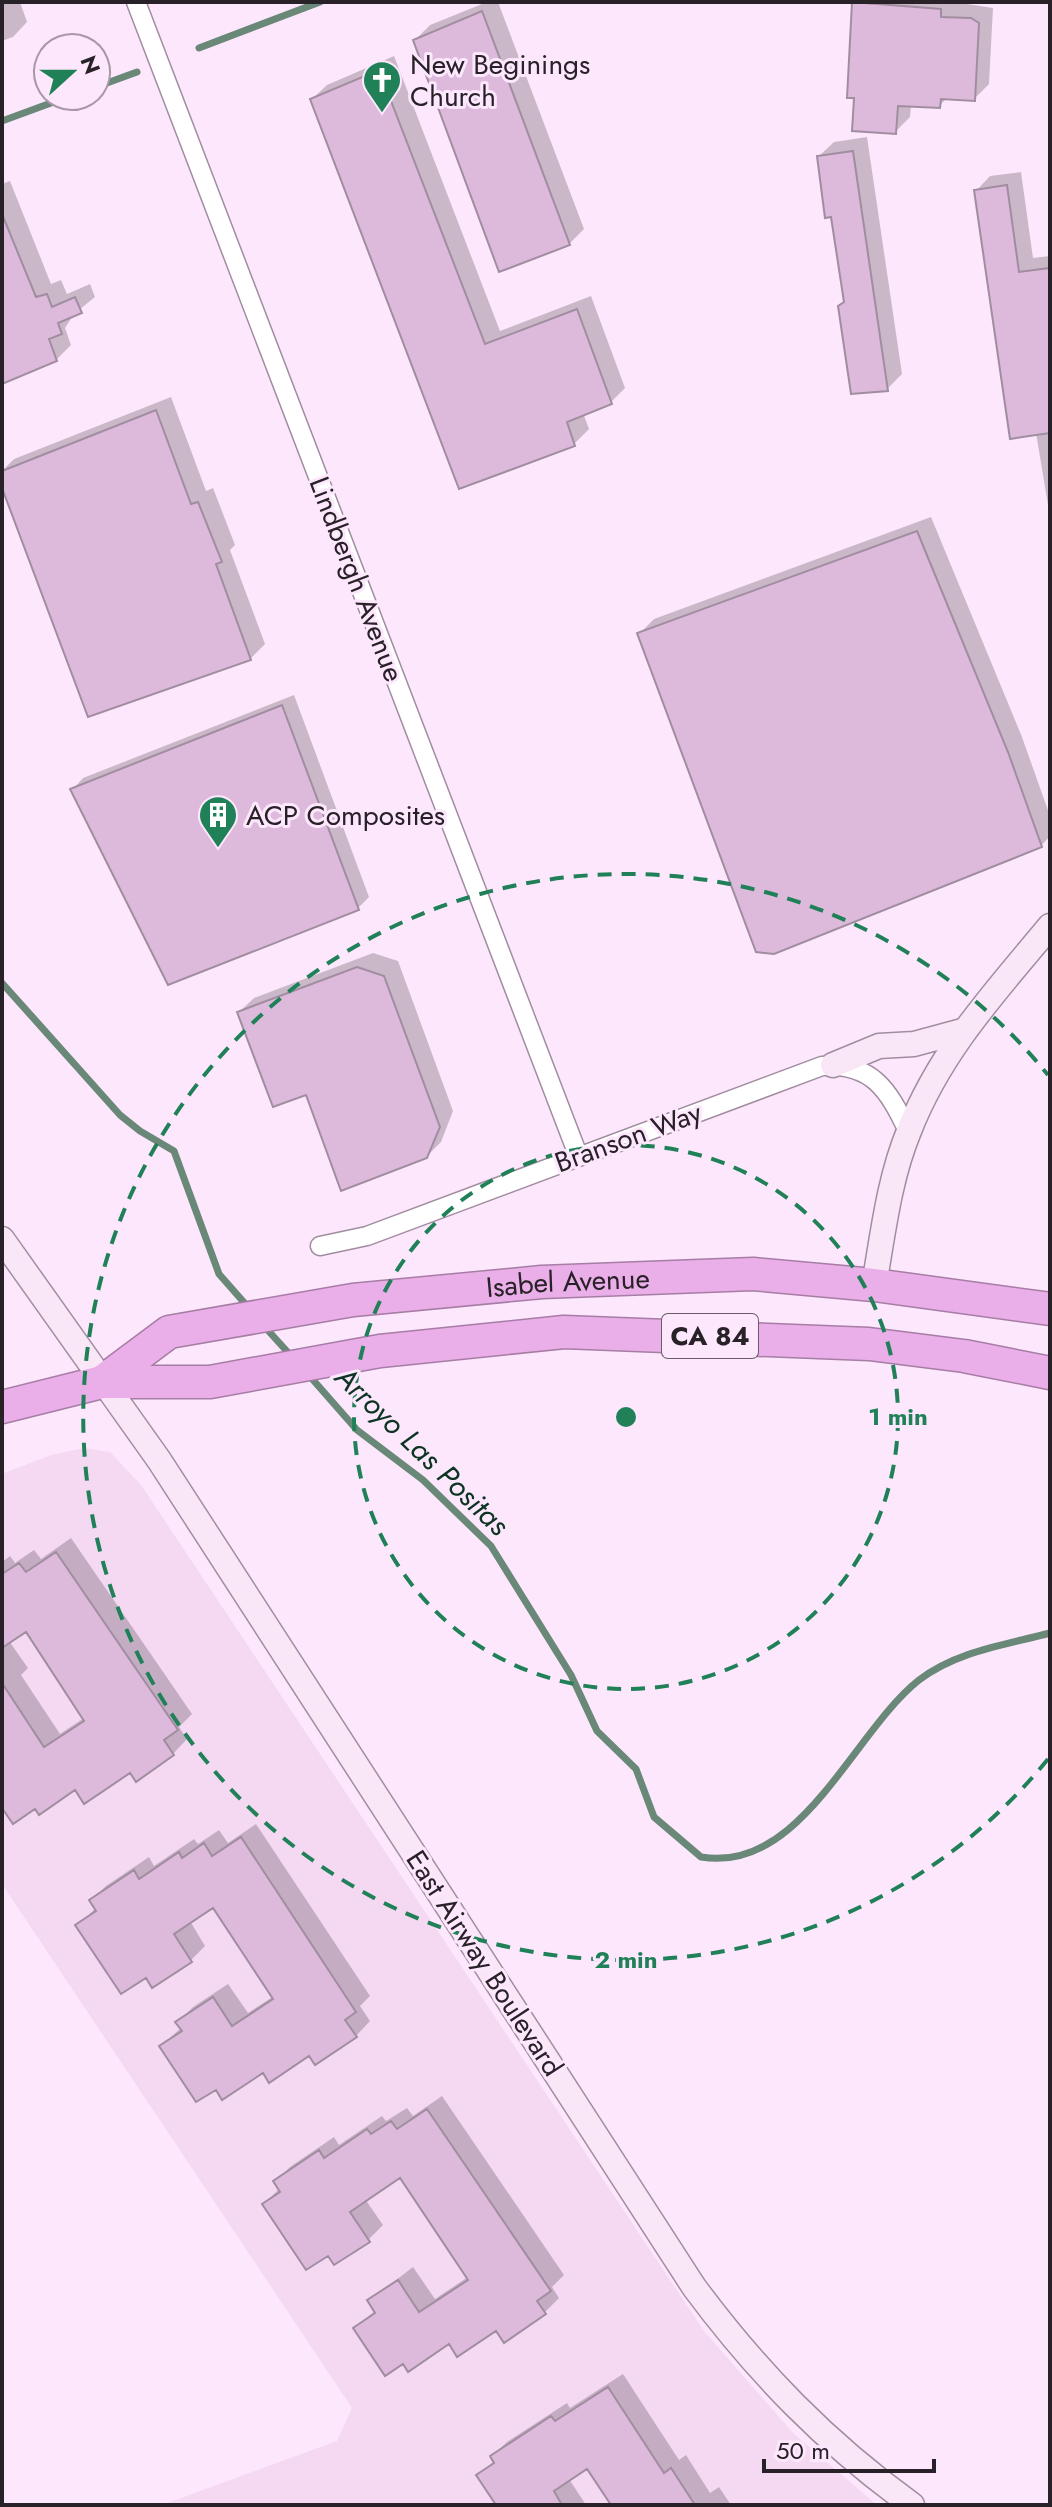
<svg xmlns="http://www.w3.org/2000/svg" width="1052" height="2507" font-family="Jost,sans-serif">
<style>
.built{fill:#f5d9f3}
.shadow{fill:#0003;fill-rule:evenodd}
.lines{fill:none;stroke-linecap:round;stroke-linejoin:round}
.stream{stroke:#6a8878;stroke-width:7}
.building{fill:#ddbadc;stroke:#a18da0;stroke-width:2}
.street-casing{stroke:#a18da0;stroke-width:21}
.secondary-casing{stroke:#a18da0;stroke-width:27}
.highway-casing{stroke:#a67da5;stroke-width:35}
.street{stroke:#fff;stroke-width:18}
.secondary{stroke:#f9e7f8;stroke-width:24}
.highway{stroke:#eaaee8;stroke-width:32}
.ring{fill:none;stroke:#208159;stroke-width:4;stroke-dasharray:14 10}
.labels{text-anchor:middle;stroke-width:6;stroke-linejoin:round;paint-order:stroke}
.shield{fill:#fde7fc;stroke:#695c68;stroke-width:2}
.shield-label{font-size:26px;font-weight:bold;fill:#292128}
.poi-label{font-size:28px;fill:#292128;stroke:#fde7fc;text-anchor:start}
.street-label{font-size:28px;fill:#292128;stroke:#fde7fc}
.water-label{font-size:30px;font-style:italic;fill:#0d3423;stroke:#fde7fc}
.centre{fill:#208159;stroke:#fde7fc;stroke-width:4}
.ring-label{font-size:24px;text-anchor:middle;font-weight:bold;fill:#208159;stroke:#fde7fc;stroke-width:6;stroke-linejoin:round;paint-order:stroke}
</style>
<rect width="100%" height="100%" fill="#fde7fc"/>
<path class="built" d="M 84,1448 L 110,1452 L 141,1485 L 704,2331 L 794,2434 L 877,2505 L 162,2505 L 337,2441 L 352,2408 L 2,1884 L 2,1474 L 51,1455 Z"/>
<path class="shadow" d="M 2,2 L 20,2 L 27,22 L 13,37 L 2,41 Z
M 487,2 L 498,2 L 584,229 L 569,244 L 415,40 L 430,25 Z
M 854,2 L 954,2 L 993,8 L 989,84 L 974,99 L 948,97 L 939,106 L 911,105 L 910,117 L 895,132 L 856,96 L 849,96 Z
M 394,56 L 500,331 L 591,296 L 625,388 L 611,402 L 583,413 L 589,429 L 574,444 L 460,487 L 312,99 L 327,85 Z
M 867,137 L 902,374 L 887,389 L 846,300 L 819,156 L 834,142 Z
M 1021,172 L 1033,258 L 1050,256 L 1050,517 L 1036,433 L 976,191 L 990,176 Z
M 10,181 L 51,284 L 61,280 L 67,294 L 90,284 L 95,297 L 74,314 L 65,328 L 71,345 L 56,360 L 2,382 L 2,184 Z
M 171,397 L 206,491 L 213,488 L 235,545 L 230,550 L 265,644 L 250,659 L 2,482 L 2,471 L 14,459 Z
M 931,517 L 1022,737 L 1050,816 L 1050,836 L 1041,846 L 640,633 L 654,619 Z
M 294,695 L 369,897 L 358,908 L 73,789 L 83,778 Z
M 373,953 L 398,961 L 453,1111 L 441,1142 L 426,1157 L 307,1093 L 239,1012 L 254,998 Z
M 71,1538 L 192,1714 L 179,1727 L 187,1739 L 173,1754 L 76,1788 L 36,1806 L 2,1804 L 2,1562 L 10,1556 L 15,1563 L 34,1550 L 41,1559 ZM 26,1629 L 84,1718 L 60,1734 L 21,1675 L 28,1668 L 9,1641 Z
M 256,1824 L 370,1996 L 360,2006 L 370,2021 L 356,2036 L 216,2087 L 161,2046 L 182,2027 L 178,2022 L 193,2007 L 228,1984 L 248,2013 L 274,1996 L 214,1905 L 190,1921 L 205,1946 L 191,1960 L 146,1976 L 78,1925 L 96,1908 L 91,1900 L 106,1886 L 149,1857 L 154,1866 L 194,1839 L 198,1844 L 219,1830 L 228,1843 Z
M 442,2096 L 564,2275 L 552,2287 L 559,2298 L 545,2312 L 449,2341 L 404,2361 L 355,2328 L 376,2310 L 370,2300 L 413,2267 L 435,2299 L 468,2277 L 400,2176 L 365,2199 L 383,2225 L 368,2240 L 328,2253 L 264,2204 L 280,2188 L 276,2181 L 290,2167 L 334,2137 L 339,2145 L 382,2116 L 386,2121 L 407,2108 L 413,2116 Z
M 623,2374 L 679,2460 L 686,2455 L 710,2493 L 719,2487 L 731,2505 L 613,2505 L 588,2466 L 569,2479 L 586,2505 L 498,2505 L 479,2476 L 495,2460 L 492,2456 L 507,2442 L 567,2403 L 570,2408 Z"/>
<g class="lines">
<path class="stream" d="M 199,48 L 320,2
M 96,87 L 137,72
M 2,121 L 70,96
M 2,983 L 120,1115 L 140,1131 L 174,1151 L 219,1274 L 248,1307
M 264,1326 L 293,1358
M 307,1373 L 357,1430 L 423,1480 L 491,1546 L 571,1675 L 597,1731 L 636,1769 L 654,1817 L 701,1857 C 801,1874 853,1732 919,1680 C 957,1651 1005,1645 1050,1633"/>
</g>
<path class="building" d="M 852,2 L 941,9 L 941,17 L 971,18 L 979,23 L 975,101 L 941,99 L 940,108 L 898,106 L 896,134 L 852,131 L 854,98 L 847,98 Z
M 482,11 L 570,245 L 499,272 L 413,40 Z
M 379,70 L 485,344 L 577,309 L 612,404 L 567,422 L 575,446 L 459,489 L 310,99 Z
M 853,151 L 888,391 L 851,394 L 838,306 L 844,302 L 831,217 L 825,218 L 817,156 Z
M 1007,185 L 1019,272 L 1050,268 L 1050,433 L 1010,439 L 974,190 Z
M 2,214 L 36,297 L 47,294 L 52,307 L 75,297 L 82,313 L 58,323 L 62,334 L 49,339 L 57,361 L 2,384 Z
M 156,410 L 191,504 L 198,502 L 222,562 L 216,564 L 251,660 L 88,717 L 2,488 L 2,471 Z
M 917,531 L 1008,752 L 1042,847 L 774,954 L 756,952 L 637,633 Z
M 282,705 L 359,910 L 168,985 L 70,789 Z
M 357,967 L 384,976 L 440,1127 L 427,1158 L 341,1191 L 306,1095 L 273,1107 L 237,1012 Z
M 56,1552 L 178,1730 L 164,1740 L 174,1755 L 136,1782 L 130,1773 L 84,1804 L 75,1790 L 39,1815 L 35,1809 L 13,1824 L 2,1808 L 2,1683 L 44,1747 L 84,1721 L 26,1632 L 2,1648 L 2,1574 L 19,1563 L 26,1572 Z
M 241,1837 L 356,2012 L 345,2020 L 357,2037 L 315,2065 L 309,2056 L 269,2083 L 263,2073 L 222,2100 L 216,2090 L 196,2102 L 159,2046 L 182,2031 L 175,2022 L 213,1997 L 232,2026 L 273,1999 L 213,1908 L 174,1934 L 192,1962 L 152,1988 L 146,1978 L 121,1994 L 75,1925 L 96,1911 L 89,1900 L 134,1870 L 139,1879 L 179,1852 L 182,1858 L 204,1843 L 212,1856 Z
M 427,2109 L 551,2291 L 537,2301 L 546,2314 L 504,2343 L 496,2331 L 457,2357 L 449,2344 L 408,2372 L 403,2364 L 385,2376 L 353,2328 L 375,2313 L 367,2300 L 398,2280 L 419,2312 L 468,2280 L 400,2178 L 350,2212 L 370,2242 L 334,2265 L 328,2256 L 306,2270 L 262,2204 L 280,2192 L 273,2181 L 319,2150 L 324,2158 L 367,2129 L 371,2134 L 391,2121 L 397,2129 Z
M 608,2387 L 664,2473 L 671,2468 L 695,2505 L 611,2505 L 587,2469 L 554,2491 L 562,2505 L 496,2505 L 476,2475 L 494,2463 L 490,2456 L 551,2416 L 555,2421 Z"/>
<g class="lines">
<defs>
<path id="street" d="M 136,2 L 578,1155
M 320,1246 L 367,1236 L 822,1066 C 872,1063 888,1089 908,1131"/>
<path id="secondary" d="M 833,1065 L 879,1046 L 914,1044 L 962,1031
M 2,1239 L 159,1460 L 694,2287 C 757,2372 826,2443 912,2505
M 874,1285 C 883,1234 889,1179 909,1131 C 940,1051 996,991 1050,926"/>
<g id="highway">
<path id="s1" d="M 102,1382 L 169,1332 L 353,1300 L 542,1282 L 753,1274 L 874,1285 L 1050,1309"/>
<path d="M 2,1407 L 102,1382 L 210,1382 L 380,1351 L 564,1332 L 869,1344 L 964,1356 L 1050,1373"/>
</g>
</defs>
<use href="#street" class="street-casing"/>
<use href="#secondary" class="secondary-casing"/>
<use href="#highway" class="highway-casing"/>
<use href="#street" class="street"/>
<use href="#secondary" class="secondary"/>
<use href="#highway" class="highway"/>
</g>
<g class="ring">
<circle cx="626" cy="1417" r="272"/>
<path d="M1048 1759A543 543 0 1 1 1048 1075"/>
</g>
<defs>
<symbol id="church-pin" viewBox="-11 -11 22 30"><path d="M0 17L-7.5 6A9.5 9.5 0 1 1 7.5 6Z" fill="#208159" stroke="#fde7fc"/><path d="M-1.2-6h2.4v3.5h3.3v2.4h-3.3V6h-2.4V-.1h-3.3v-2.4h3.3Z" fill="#fff"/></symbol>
<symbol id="building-pin" viewBox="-11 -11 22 30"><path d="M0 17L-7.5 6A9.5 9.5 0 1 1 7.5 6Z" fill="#208159" stroke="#fde7fc"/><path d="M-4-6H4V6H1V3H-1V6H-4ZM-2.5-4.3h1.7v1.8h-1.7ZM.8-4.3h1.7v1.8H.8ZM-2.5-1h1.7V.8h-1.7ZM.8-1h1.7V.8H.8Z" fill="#fff"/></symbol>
</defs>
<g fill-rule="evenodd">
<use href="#church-pin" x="360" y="58" width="44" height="60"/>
<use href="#building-pin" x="196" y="793" width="44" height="60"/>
</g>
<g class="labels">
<rect class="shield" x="662" y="1314" width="96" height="44" rx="6"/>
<g class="shield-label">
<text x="710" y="1345">CA 84</text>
</g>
<g class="poi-label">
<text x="410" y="74">New Beginings<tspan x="410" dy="32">Church</tspan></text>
<text x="246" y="825">ACP Composites</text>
</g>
<g class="street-label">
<text transform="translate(357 579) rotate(69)" y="10">Lindbergh Avenue</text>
<text transform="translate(628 1137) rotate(-20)" y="10">Branson Way</text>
<text dy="10" stroke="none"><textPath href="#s1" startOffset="486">Isabel Avenue</textPath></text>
<text transform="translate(485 1963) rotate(57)" y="10">East Airway Boulevard</text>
</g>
<g class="water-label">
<text transform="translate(422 1451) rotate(44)" y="10">Arroyo Las Positas</text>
</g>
</g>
<circle cx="626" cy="1417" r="12" class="centre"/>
<g class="ring-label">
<text x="898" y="1425">1 min</text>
<text x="626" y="1968">2 min</text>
</g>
<rect width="1052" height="2507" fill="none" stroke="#292128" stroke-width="8"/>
<g transform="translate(72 72) rotate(69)"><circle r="38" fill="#fde7fc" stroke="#a898a7" stroke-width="2"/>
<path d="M0-6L14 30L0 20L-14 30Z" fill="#208159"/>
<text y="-12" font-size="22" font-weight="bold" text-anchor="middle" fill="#292128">N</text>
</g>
<path d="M764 2459v12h170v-12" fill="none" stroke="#292128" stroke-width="4"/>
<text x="776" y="2459" font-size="24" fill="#292128" stroke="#fde7fc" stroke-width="6" paint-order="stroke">50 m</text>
</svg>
